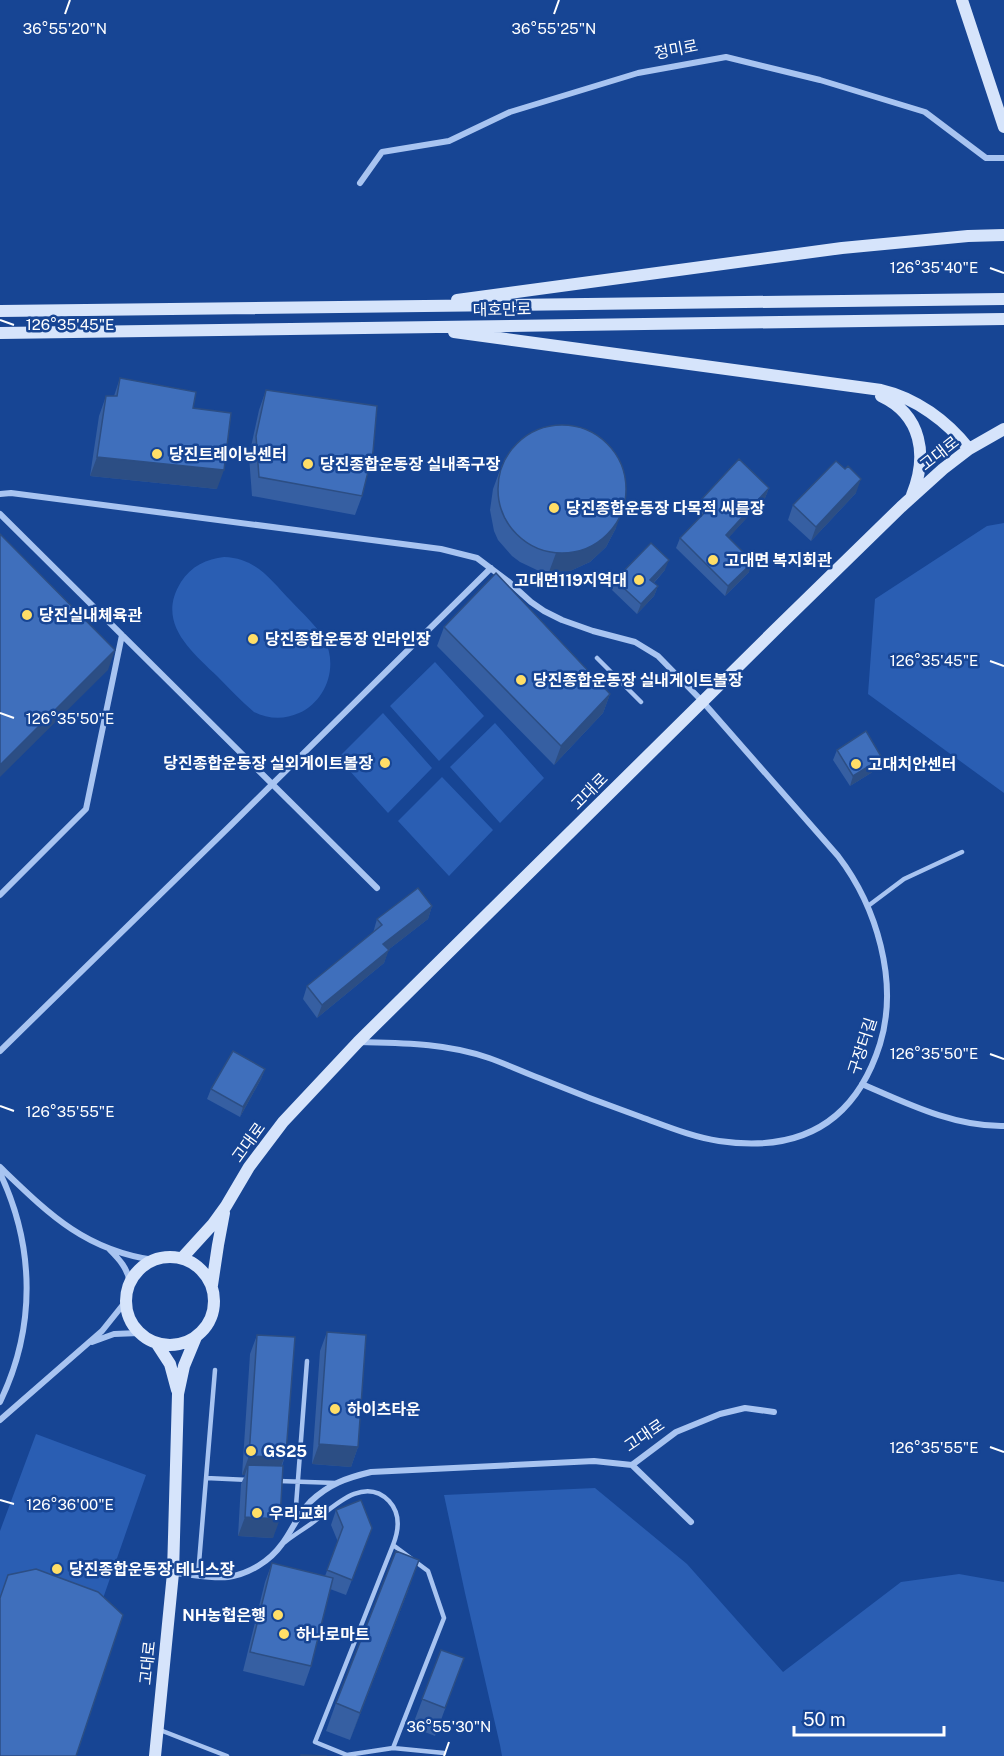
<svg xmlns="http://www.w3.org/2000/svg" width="1004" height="1756" font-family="'Public Sans','Noto Sans KR',sans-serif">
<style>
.green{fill:#2a5eb3}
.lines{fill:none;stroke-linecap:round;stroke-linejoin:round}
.lane{stroke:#a8c4f1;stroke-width:4.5}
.street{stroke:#a8c4f1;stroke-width:6}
.secondary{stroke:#d6e4fb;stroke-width:12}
.wall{fill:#365fa2}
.shaded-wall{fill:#2c4e84}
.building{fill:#3f6fbc;stroke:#2c4e84;stroke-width:1.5}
.ticks{fill:none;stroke:#fff;stroke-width:2}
.poi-dot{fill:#ffde67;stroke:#174594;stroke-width:2}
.labels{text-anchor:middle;stroke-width:5;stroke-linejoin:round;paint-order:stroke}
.street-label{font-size:16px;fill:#fff;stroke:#174594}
.poi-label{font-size:16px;font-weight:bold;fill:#fff;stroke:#174594;text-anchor:start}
.ticks-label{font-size:15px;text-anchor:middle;fill:#fff;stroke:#174594;stroke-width:5;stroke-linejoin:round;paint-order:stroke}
</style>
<rect width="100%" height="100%" fill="#174594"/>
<path class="green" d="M 1004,523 L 1004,793 L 868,694 L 875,599 L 987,526 Z
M 224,557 C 256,558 270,579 291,601 C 302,613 316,625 324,639 C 339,666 326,701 299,713 C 284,720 268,719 254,712 C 241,701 229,688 217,676 C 190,650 156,622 181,582 C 191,566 207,559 224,557 Z
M 435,662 L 484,716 L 439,761 L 390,706 Z
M 383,713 L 432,768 L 388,813 L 338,758 Z
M 495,723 L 544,778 L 500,823 L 450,767 Z
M 442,777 L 493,830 L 449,876 L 398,821 Z
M 36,1434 L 146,1475 L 100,1607 L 0,1756 L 0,1531 Z
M 595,1488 L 687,1564 L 783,1672 L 901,1582 L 959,1574 L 1004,1582 L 1004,1756 L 502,1756 L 500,1745 L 465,1593 L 444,1495 Z"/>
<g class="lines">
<path class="lane" d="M 597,658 L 641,702
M 868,906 L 904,879 L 962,852
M 206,1478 L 249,1480
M 279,1481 L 336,1483
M 295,1519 L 307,1361
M 285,1542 C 295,1534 306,1528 316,1520 C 335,1505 365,1476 389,1501 C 401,1514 399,1530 393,1545 L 315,1742 L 347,1755 L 393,1748 L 444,1618 L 428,1571 L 393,1545
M 198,1575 L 215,1370
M 160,1730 L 227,1756
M 393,1748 L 444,1753"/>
<path class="street" d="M 360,183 L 382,152 L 449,141 L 510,112 L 638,73 L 726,57 L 820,80 L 925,112 L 986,158 L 1004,158
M 0,494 L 11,493 L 441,549 L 477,558 L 509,582 L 531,602 L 544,611 L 562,620 L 593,631 L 635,642 L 658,656 L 703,702 L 838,856 C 877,907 899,982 880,1044 C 855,1123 800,1153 719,1141 C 692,1137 666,1126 641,1117 C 607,1105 573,1092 539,1078 C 523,1072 506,1064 489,1058 C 447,1043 403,1043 359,1042
M 0,514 L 377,888
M 0,895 L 86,809 L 122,635
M 0,1051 L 230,826 L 491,568
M 862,1084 C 906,1103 954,1127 1004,1126
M 0,1167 C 48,1213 84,1250 154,1260
M 0,1173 C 35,1247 36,1328 0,1402
M 110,1250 C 120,1260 127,1268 130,1282
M 92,1342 L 114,1334 L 139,1333
M 0,1420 L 102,1331 L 126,1301
M 632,1465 L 691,1522
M 173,1573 C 190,1574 212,1579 228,1577 C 249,1574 270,1561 282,1544 C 292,1531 298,1514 310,1502 C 329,1484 346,1478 371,1472 L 594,1461 L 632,1465 L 676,1432 L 720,1414 L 745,1408 L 774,1412"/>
<path class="secondary" d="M 962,0 L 1004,127
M 457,300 L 842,248 L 968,236 L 1004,235
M 0,311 L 1004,299
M 454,332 L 881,390 C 916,398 947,421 969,449
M 0,333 L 1004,319
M 881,396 C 922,415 928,456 912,495
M126 1301a44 44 0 1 1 88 0a44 44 0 1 1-88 0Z
M 182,1258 L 213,1224 L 226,1206 L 249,1167 L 283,1122 L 358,1042 L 780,625 L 901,507 L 943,469 L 969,449 L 1004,429
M 212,1285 L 218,1245 L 224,1213
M 157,1344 L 170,1364 L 177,1390
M 155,1756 L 173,1573 L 178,1394 L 184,1366 L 196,1337"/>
</g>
<path class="wall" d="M 120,378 L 193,408 L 217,489 L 90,476 L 99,416 L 106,396 L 114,396 Z
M 266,390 L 362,496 L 355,515 L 252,496 L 249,456 L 259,410 Z
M 500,470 L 616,528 L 606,547 L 590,562 L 570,571 L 549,572 L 539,571 L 520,562 L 512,556 L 498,540 L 494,531 L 490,510 L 493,489 Z
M 769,488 L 765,498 L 728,538 L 749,572 L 725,596 L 676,548 L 680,538 L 702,515 L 697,511 L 700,501 Z
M 856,493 L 811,541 L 788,520 L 793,505 Z
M 665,570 L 654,583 L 658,586 L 654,596 L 637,614 L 612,590 L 615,580 Z
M 444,627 L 610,694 L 603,713 L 554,765 L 437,646 Z
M 837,750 L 879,768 L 850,786 L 833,760 Z
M 432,906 L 428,919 L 388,950 L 384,963 L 317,1018 L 303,999 L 307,986 L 373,933 L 377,919 Z
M 265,1069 L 261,1079 L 240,1117 L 207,1099 L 211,1089 Z
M 327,1332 L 358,1447 L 351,1467 L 312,1464 L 320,1351 Z
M 257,1335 L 286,1453 L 282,1466 L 273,1538 L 238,1536 L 241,1484 L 245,1475 L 242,1475 L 250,1354 Z
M 336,1510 L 372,1528 L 346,1595 L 330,1589 L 311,1666 L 304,1686 L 243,1671 L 265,1582 L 272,1563 L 325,1576 L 338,1542 L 331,1525 Z
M 409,1588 L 350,1740 L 326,1731 L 336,1703 Z
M 441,1650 L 464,1658 L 435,1736 L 412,1727 Z"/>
<path class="shaded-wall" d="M 97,457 L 224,470 L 217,489 L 90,476 Z
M 861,479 L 856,493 L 811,541 L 816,527 Z
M 769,488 L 765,498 L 722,545 L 726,535 Z
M 623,509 L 616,528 L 606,547 L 590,562 L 570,571 L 549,572 L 556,553 Z
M 669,560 L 665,570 L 647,590 L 650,580 Z
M 753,562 L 749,572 L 725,596 L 728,586 Z
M 658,586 L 654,596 L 637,614 L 641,604 Z
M 115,650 L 108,670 L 0,777 L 0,765 Z
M 610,694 L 603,713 L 554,765 L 561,746 Z
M 882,758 L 879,768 L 850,786 L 853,776 Z
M 432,906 L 428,919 L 379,957 L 383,944 Z
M 389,950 L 384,963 L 317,1018 L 322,1005 Z
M 265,1069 L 261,1079 L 240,1117 L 243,1107 Z
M 319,1444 L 358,1447 L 351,1467 L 312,1464 Z
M 286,1453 L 279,1472 L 248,1465 L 245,1475 L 242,1475 L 249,1456 Z
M 245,1517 L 280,1519 L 273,1538 L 238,1536 Z
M 419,1560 L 409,1588 L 350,1740 L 360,1713 Z"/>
<path class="building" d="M 120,378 L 196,392 L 193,408 L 231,413 L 224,470 L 97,457 L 106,396 L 117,396 Z
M 266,390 L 377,406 L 373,452 L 362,496 L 259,477 L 256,436 Z
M498 489a64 64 0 1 1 128 0a64 64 0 1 1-128 0Z
M 739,459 L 769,488 L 726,535 L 753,562 L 728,586 L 680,538 L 709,508 L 700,501 Z
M 836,461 L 845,469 L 848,466 L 861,479 L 816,527 L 793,505 Z
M 0,534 L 115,650 L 0,765 Z
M 651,543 L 669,560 L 650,580 L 658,586 L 641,604 L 615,580 Z
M 496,573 L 610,694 L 561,746 L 444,627 Z
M 866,731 L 882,758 L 853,776 L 837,750 Z
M 418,888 L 432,906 L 383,944 L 389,950 L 322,1005 L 307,986 L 382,925 L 377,919 Z
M 233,1051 L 265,1069 L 243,1107 L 211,1089 Z
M 327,1332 L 366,1335 L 358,1447 L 319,1444 Z
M 257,1335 L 295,1337 L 286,1453 L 284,1453 L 284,1457 L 249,1456 Z
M 248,1465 L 283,1466 L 280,1519 L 245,1517 Z
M 361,1500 L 372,1528 L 352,1580 L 327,1570 L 343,1527 L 336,1510 Z
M 396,1551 L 419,1560 L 360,1713 L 336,1703 Z
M 272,1563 L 333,1578 L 311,1666 L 250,1652 Z
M 36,1569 L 98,1592 L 123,1615 L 76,1756 L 0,1756 L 0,1598 L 8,1575 Z
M 441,1650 L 464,1658 L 445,1708 L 422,1699 Z
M 301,1755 L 327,1756 L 301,1756 Z"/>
<path class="ticks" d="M 65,14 L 70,0M 554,14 L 559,0M 990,268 L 1004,273M 0,320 L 14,325M 990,661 L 1004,666M 0,713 L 14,718M 990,1054 L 1004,1059M 0,1106 L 14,1111M 990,1447 L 1004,1452M 0,1500 L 14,1504M 444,1756 L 449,1742"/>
<g class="poi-dot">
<circle cx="157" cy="454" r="6"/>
<circle cx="308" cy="464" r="6"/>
<circle cx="554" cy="508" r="6"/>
<circle cx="713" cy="560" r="6"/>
<circle cx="639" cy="580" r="6"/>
<circle cx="27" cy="615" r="6"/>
<circle cx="253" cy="639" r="6"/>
<circle cx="521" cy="680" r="6"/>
<circle cx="385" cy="763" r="6"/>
<circle cx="856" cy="764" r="6"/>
<circle cx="335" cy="1409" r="6"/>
<circle cx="251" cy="1451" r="6"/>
<circle cx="257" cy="1513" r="6"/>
<circle cx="57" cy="1569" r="6"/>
<circle cx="278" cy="1615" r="6"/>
<circle cx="284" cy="1634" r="6"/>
</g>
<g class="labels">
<g class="street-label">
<text transform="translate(676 49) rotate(-11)" y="6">정미로</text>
<text transform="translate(502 309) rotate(-1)" y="6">대호만로</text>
<text transform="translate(939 453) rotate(-38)" y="6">고대로</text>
<text transform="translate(589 791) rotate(-45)" y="6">고대로</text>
<text transform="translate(862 1046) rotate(-72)" y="6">구장터길</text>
<text transform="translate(248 1142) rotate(-54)" y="6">고대로</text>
<text transform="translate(644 1435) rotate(-34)" y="6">고대로</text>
<text transform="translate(147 1663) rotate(-84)" y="6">고대로</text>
</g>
<g class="poi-label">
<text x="169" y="460">당진트레이닝센터</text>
<text x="320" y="470">당진종합운동장 실내족구장</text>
<text x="566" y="514">당진종합운동장 다목적 씨름장</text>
<text x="725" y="566">고대면 복지회관</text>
<text x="627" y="586" text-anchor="end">고대면119지역대</text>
<text x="39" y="621">당진실내체육관</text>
<text x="265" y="645">당진종합운동장 인라인장</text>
<text x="533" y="686">당진종합운동장 실내게이트볼장</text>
<text x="373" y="769" text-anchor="end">당진종합운동장 실외게이트볼장</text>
<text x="868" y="770">고대치안센터</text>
<text x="347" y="1415">하이츠타운</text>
<text x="263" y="1457">GS25</text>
<text x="269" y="1519">우리교회</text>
<text x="69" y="1575">당진종합운동장 테니스장</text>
<text x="266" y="1621" text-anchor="end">NH농협은행</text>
<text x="296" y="1640">하나로마트</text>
</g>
</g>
<g class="ticks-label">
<text x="65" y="34">36°55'20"N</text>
<text x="554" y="34">36°55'25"N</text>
<text x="934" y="273">126°35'40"E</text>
<text x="70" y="330">126°35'45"E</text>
<text x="934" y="666">126°35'45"E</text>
<text x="70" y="724">126°35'50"E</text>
<text x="934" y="1059">126°35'50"E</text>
<text x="70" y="1117">126°35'55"E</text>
<text x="934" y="1453">126°35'55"E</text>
<text x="70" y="1510">126°36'00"E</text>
<text x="449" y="1732">36°55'30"N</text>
</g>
<path d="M794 1726v9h150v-9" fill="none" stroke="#ffffff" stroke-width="3"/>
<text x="803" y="1726" font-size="18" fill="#ffffff" stroke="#174594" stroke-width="4.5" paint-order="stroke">50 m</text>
</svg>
